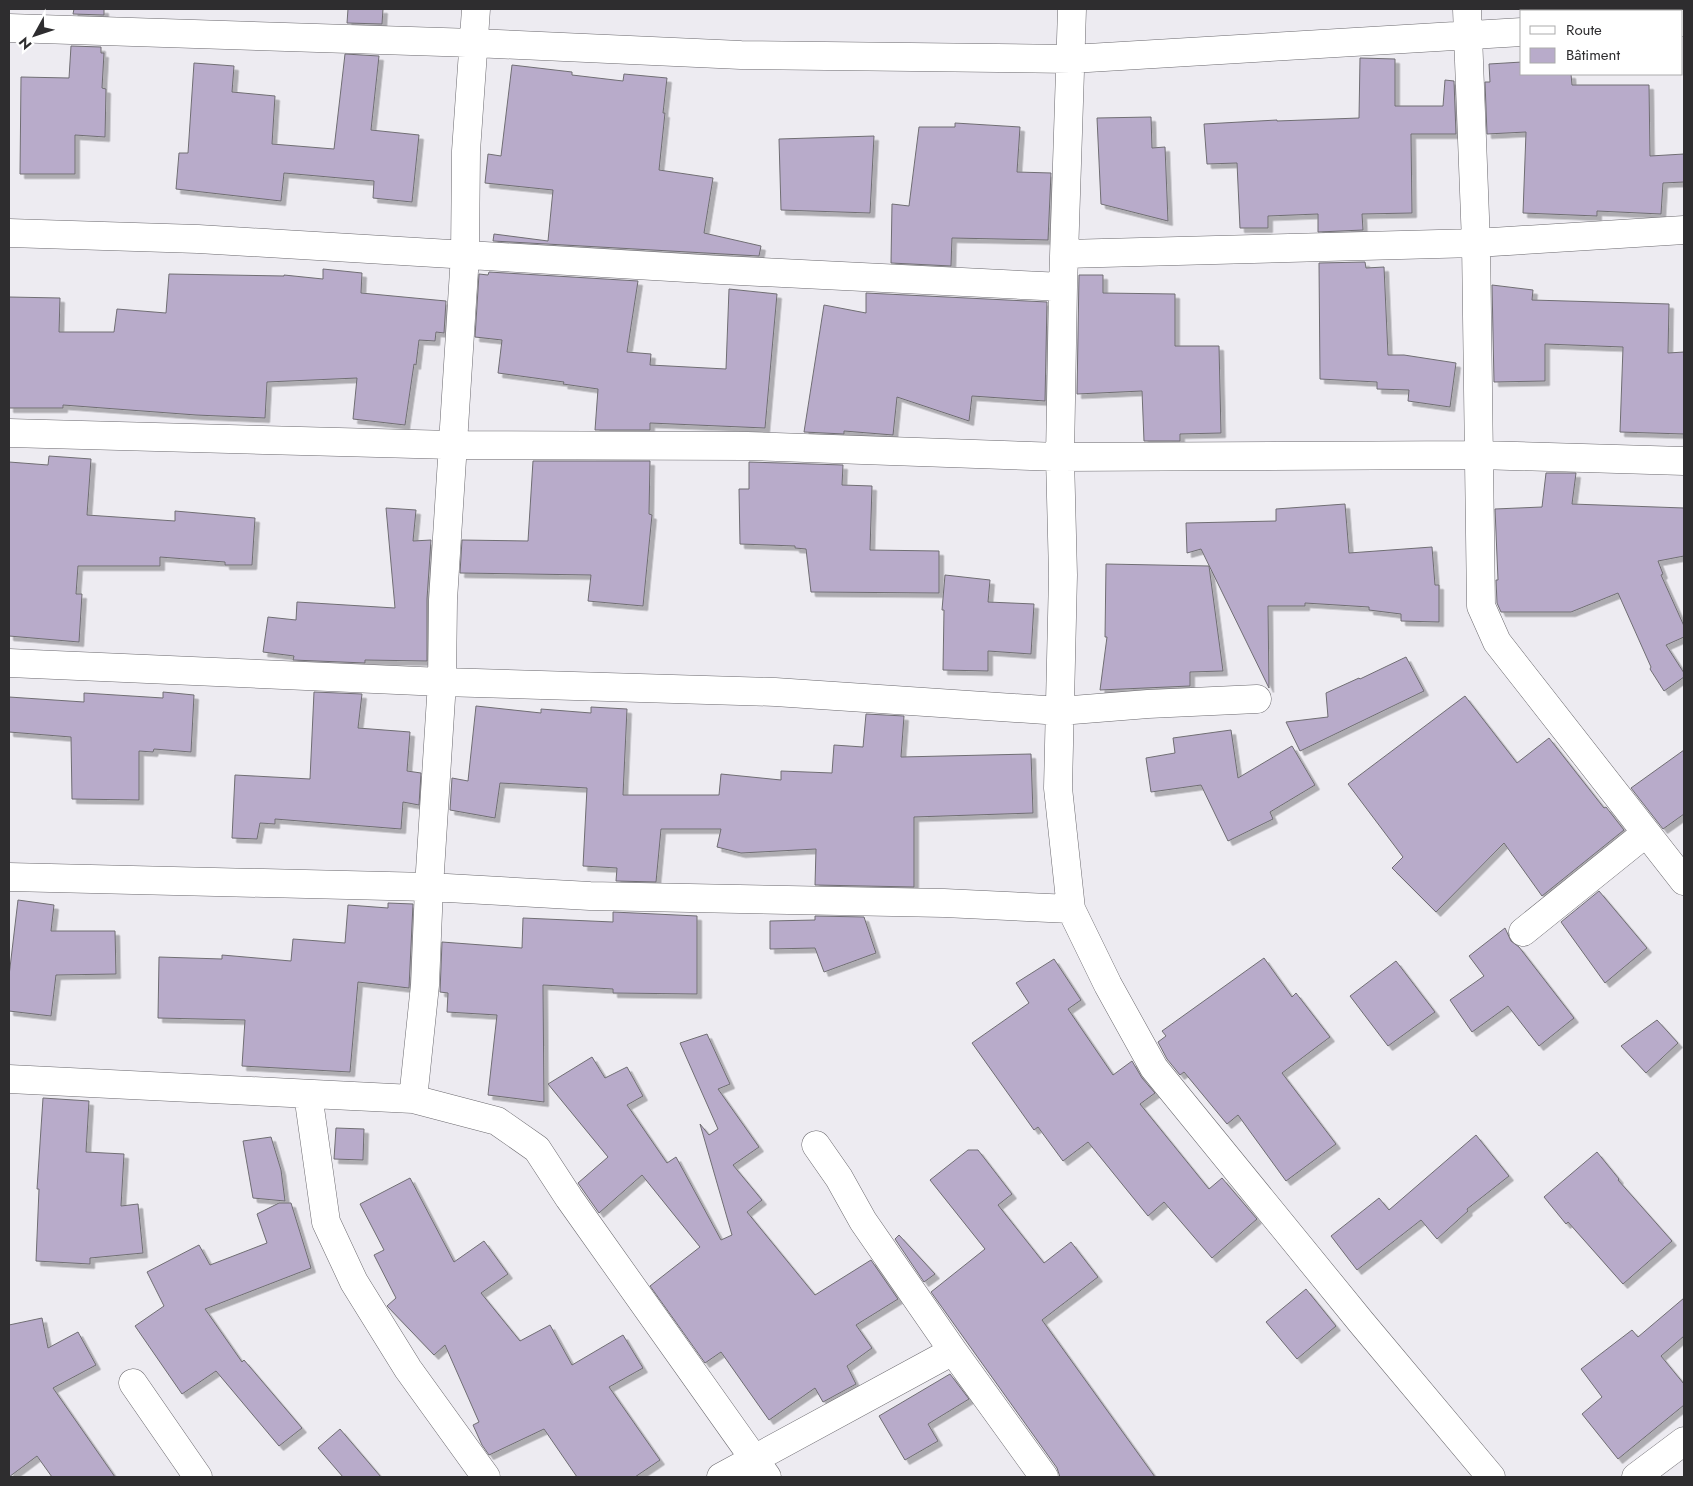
<svg xmlns="http://www.w3.org/2000/svg" width="1693" height="1486" font-family="Jost,sans-serif">
<style>
.building{fill:#b8abca;stroke:#706e73;filter:url(#shadow)}
.lines{fill:none;stroke-linecap:round;stroke-linejoin:round}
.minor-casing{stroke:#6b696e;stroke-width:29}
.minor{stroke:#fff;stroke-width:28}
</style>
<defs>
<filter id="shadow"><feDropShadow dx="4.5" dy="4.5" stdDeviation="0" flood-color="#0004"/></filter>
</defs>
<rect width="100%" height="100%" fill="#edebf1"/>
<path class="building" d="M 74,9 L 104,9 L 104,15 L 73,14 Z
M 348,9 L 383,9 L 382,24 L 347,23 Z
M 71,46 L 101,47 L 101,53 L 104,53 L 102,88 L 106,89 L 105,137 L 75,135 L 75,174 L 20,174 L 21,77 L 69,78 Z
M 345,54 L 379,56 L 371,130 L 419,135 L 412,202 L 373,198 L 374,181 L 284,173 L 281,201 L 176,189 L 179,153 L 188,153 L 194,63 L 234,66 L 232,92 L 275,96 L 272,144 L 334,149 Z
M 1360,58 L 1395,59 L 1395,106 L 1443,106 L 1445,80 L 1454,81 L 1456,134 L 1411,134 L 1412,213 L 1362,214 L 1363,230 L 1318,232 L 1318,214 L 1268,216 L 1268,228 L 1240,228 L 1237,163 L 1207,164 L 1204,124 L 1277,120 L 1277,121 L 1359,118 Z
M 1522,62 L 1522,74 L 1571,74 L 1572,85 L 1649,85 L 1650,156 L 1684,154 L 1684,182 L 1663,183 L 1661,214 L 1597,211 L 1597,216 L 1523,213 L 1526,132 L 1487,134 L 1485,82 L 1490,82 L 1489,64 Z
M 512,65 L 572,72 L 572,75 L 623,81 L 624,74 L 667,78 L 663,113 L 665,113 L 659,170 L 713,178 L 704,233 L 761,246 L 759,256 L 493,241 L 494,234 L 548,241 L 553,190 L 485,183 L 488,154 L 501,156 Z
M 1151,117 L 1152,148 L 1165,147 L 1168,221 L 1101,204 L 1097,118 Z
M 955,123 L 1020,127 L 1017,172 L 1051,173 L 1048,240 L 952,238 L 951,266 L 891,263 L 892,204 L 909,206 L 919,127 L 955,127 Z
M 874,136 L 870,213 L 781,210 L 779,139 Z
M 1365,262 L 1366,268 L 1384,267 L 1388,355 L 1404,355 L 1456,363 L 1450,407 L 1408,401 L 1409,390 L 1377,389 L 1377,382 L 1320,379 L 1319,263 Z
M 323,269 L 362,273 L 361,293 L 446,301 L 444,333 L 436,332 L 435,341 L 419,340 L 416,365 L 414,364 L 405,425 L 353,419 L 357,378 L 267,382 L 265,418 L 196,415 L 63,405 L 63,408 L 9,408 L 9,297 L 60,298 L 59,332 L 114,332 L 117,309 L 166,313 L 169,274 L 284,276 L 284,275 L 323,279 Z
M 489,272 L 638,281 L 627,352 L 651,354 L 650,365 L 726,369 L 729,289 L 777,294 L 765,428 L 650,423 L 650,430 L 595,430 L 598,389 L 563,384 L 564,382 L 498,373 L 502,340 L 475,337 L 479,274 L 488,275 Z
M 1079,275 L 1103,275 L 1103,293 L 1175,294 L 1175,346 L 1219,346 L 1221,433 L 1180,434 L 1180,441 L 1144,441 L 1142,391 L 1077,394 Z
M 1492,285 L 1533,290 L 1532,300 L 1669,304 L 1668,353 L 1684,352 L 1684,434 L 1620,432 L 1623,347 L 1545,344 L 1545,381 L 1494,382 Z
M 866,293 L 1047,302 L 1045,401 L 972,396 L 969,421 L 897,397 L 893,435 L 844,431 L 844,434 L 804,432 L 824,305 L 866,313 Z
M 49,456 L 91,459 L 87,515 L 175,521 L 175,511 L 255,518 L 252,565 L 225,565 L 225,562 L 160,557 L 160,566 L 78,566 L 76,594 L 82,594 L 79,642 L 9,636 L 9,462 L 48,465 Z
M 533,461 L 650,461 L 649,514 L 652,515 L 643,606 L 588,601 L 591,575 L 460,573 L 462,540 L 528,541 Z
M 749,462 L 843,465 L 842,485 L 872,486 L 870,550 L 939,551 L 939,593 L 811,592 L 806,549 L 795,548 L 795,546 L 740,544 L 739,489 L 749,489 Z
M 1546,473 L 1576,473 L 1572,504 L 1684,508 L 1684,556 L 1658,561 L 1663,574 L 1661,575 L 1684,626 L 1684,637 L 1666,645 L 1684,673 L 1684,677 L 1664,691 L 1650,669 L 1651,667 L 1618,593 L 1571,612 L 1501,612 L 1497,603 L 1496,580 L 1498,580 L 1495,509 L 1542,507 Z
M 1345,504 L 1349,553 L 1432,547 L 1435,585 L 1439,585 L 1439,622 L 1401,621 L 1401,614 L 1369,610 L 1369,607 L 1305,603 L 1305,606 L 1268,606 L 1269,688 L 1201,549 L 1187,553 L 1186,523 L 1276,521 L 1276,509 Z
M 386,508 L 416,510 L 413,541 L 431,540 L 427,599 L 427,661 L 365,660 L 365,663 L 293,660 L 294,656 L 263,652 L 268,617 L 296,620 L 297,602 L 395,608 Z
M 1106,564 L 1209,566 L 1223,671 L 1190,672 L 1190,686 L 1100,690 L 1107,637 L 1105,637 Z
M 945,575 L 990,580 L 988,602 L 1034,604 L 1031,654 L 988,651 L 988,671 L 943,670 L 944,610 L 942,610 Z
M 1406,657 L 1424,691 L 1300,751 L 1286,722 L 1328,717 L 1326,693 L 1359,678 L 1360,679 Z
M 163,692 L 194,695 L 191,752 L 154,749 L 153,752 L 139,751 L 139,800 L 72,799 L 71,737 L 9,732 L 9,697 L 84,702 L 84,693 L 163,698 Z
M 314,692 L 362,694 L 358,728 L 410,732 L 407,771 L 421,773 L 419,805 L 403,802 L 401,829 L 275,819 L 275,824 L 260,823 L 257,839 L 232,838 L 235,775 L 310,779 Z
M 1465,696 L 1517,763 L 1549,738 L 1604,808 L 1606,807 L 1624,830 L 1542,896 L 1504,843 L 1436,912 L 1392,868 L 1403,857 L 1348,784 Z
M 476,706 L 541,713 L 541,709 L 591,713 L 591,707 L 627,709 L 623,795 L 719,795 L 721,774 L 781,780 L 781,771 L 832,773 L 834,745 L 863,747 L 866,714 L 904,716 L 901,757 L 1031,754 L 1033,813 L 914,817 L 914,887 L 815,885 L 816,849 L 741,853 L 717,847 L 721,829 L 661,829 L 656,882 L 616,881 L 617,868 L 583,866 L 587,788 L 500,783 L 495,818 L 450,810 L 452,778 L 468,781 Z
M 1231,730 L 1238,778 L 1292,746 L 1315,785 L 1270,812 L 1273,819 L 1228,841 L 1201,785 L 1151,792 L 1146,758 L 1175,753 L 1173,738 Z
M 1684,750 L 1684,814 L 1663,829 L 1631,788 Z
M 1599,891 L 1647,948 L 1605,983 L 1561,922 Z
M 18,900 L 54,905 L 51,931 L 115,931 L 116,974 L 56,975 L 51,1016 L 9,1011 L 9,976 Z
M 388,903 L 413,904 L 409,988 L 358,982 L 350,1072 L 242,1066 L 245,1020 L 158,1018 L 159,957 L 222,959 L 222,955 L 291,961 L 293,939 L 345,943 L 348,905 L 388,908 Z
M 613,912 L 697,916 L 697,994 L 613,993 L 613,989 L 543,985 L 544,1102 L 488,1095 L 497,1015 L 447,1012 L 448,993 L 440,992 L 442,942 L 522,948 L 523,918 L 613,922 Z
M 815,916 L 864,917 L 876,953 L 824,972 L 815,948 L 770,949 L 770,921 L 815,920 Z
M 1505,928 L 1511,941 L 1519,947 L 1574,1018 L 1539,1046 L 1508,1006 L 1472,1032 L 1450,1000 L 1484,976 L 1469,956 Z
M 1264,958 L 1292,997 L 1296,993 L 1330,1037 L 1282,1073 L 1336,1144 L 1286,1181 L 1238,1115 L 1227,1124 L 1184,1072 L 1180,1075 L 1167,1059 L 1158,1042 L 1166,1036 L 1162,1031 Z
M 1054,959 L 1081,1000 L 1068,1009 L 1113,1075 L 1132,1061 L 1142,1078 L 1155,1093 L 1140,1104 L 1209,1189 L 1222,1178 L 1257,1219 L 1212,1258 L 1164,1202 L 1148,1216 L 1088,1142 L 1063,1161 L 1038,1127 L 1034,1130 L 972,1043 L 1029,1003 L 1016,983 Z
M 1396,961 L 1435,1012 L 1388,1046 L 1350,996 Z
M 1657,1020 L 1678,1043 L 1646,1073 L 1621,1046 Z
M 707,1034 L 730,1084 L 718,1089 L 759,1147 L 733,1165 L 762,1200 L 747,1212 L 815,1295 L 871,1260 L 898,1299 L 856,1325 L 872,1348 L 847,1366 L 856,1384 L 823,1402 L 815,1388 L 769,1420 L 721,1352 L 705,1363 L 650,1286 L 700,1247 L 642,1175 L 599,1213 L 578,1183 L 608,1157 L 548,1084 L 592,1057 L 605,1078 L 627,1067 L 643,1096 L 627,1105 L 667,1163 L 676,1157 L 721,1240 L 732,1235 L 700,1124 L 709,1135 L 718,1129 L 680,1043 Z
M 43,1098 L 89,1101 L 86,1152 L 124,1154 L 121,1206 L 138,1204 L 143,1253 L 90,1258 L 90,1264 L 36,1261 L 39,1189 L 37,1189 Z
M 336,1128 L 364,1129 L 363,1160 L 334,1159 Z
M 1476,1135 L 1509,1176 L 1467,1209 L 1468,1211 L 1437,1239 L 1421,1220 L 1357,1270 L 1331,1236 L 1379,1198 L 1389,1210 Z
M 271,1137 L 281,1170 L 285,1201 L 253,1198 L 243,1141 Z
M 968,1150 L 978,1150 L 1012,1194 L 998,1205 L 1044,1263 L 1071,1242 L 1098,1277 L 1042,1320 L 1155,1477 L 1060,1477 L 1057,1468 L 931,1292 L 985,1249 L 930,1180 Z
M 1597,1152 L 1619,1179 L 1618,1180 L 1672,1241 L 1623,1284 L 1568,1222 L 1566,1224 L 1544,1197 Z
M 410,1178 L 454,1262 L 484,1241 L 508,1274 L 481,1293 L 520,1341 L 550,1325 L 572,1365 L 623,1335 L 643,1368 L 609,1387 L 660,1460 L 635,1477 L 577,1477 L 544,1429 L 489,1455 L 482,1445 L 473,1425 L 479,1422 L 445,1345 L 434,1355 L 387,1306 L 396,1298 L 374,1255 L 384,1250 L 360,1204 Z
M 279,1203 L 291,1203 L 311,1268 L 205,1309 L 242,1362 L 244,1360 L 302,1428 L 279,1446 L 216,1371 L 182,1394 L 135,1326 L 164,1306 L 147,1272 L 199,1245 L 210,1265 L 267,1243 L 257,1214 Z
M 899,1235 L 935,1274 L 924,1282 L 895,1239 Z
M 1306,1289 L 1336,1326 L 1297,1359 L 1266,1322 Z
M 1684,1298 L 1684,1336 L 1661,1356 L 1684,1384 L 1684,1405 L 1618,1459 L 1582,1414 L 1602,1397 L 1581,1369 L 1632,1330 L 1638,1337 Z
M 42,1318 L 48,1348 L 78,1332 L 96,1365 L 53,1388 L 115,1477 L 52,1477 L 37,1456 L 9,1477 L 9,1325 Z
M 950,1374 L 969,1399 L 928,1424 L 938,1441 L 905,1460 L 879,1416 Z
M 340,1429 L 381,1477 L 343,1477 L 318,1448 Z"/>
<g class="lines">
<defs>
<path id="minor" d="M 1072,9 L 1063,287 L 1060,457 L 1063,575 L 1058,788 L 1071,909 L 1108,985 L 1154,1068 L 1361,1322 L 1491,1477
M 1467,9 L 1476,243 L 1481,606 L 1497,642 L 1684,881
M 1682,22 L 1684,22
M 9,28 L 474,43 L 741,55 L 1071,59 L 1522,32
M 9,233 L 198,239 L 721,270 L 1063,287
M 1065,254 L 1476,243 L 1684,230
M 9,433 L 452,445 L 747,446 L 1060,457 L 1479,455 L 1684,461
M 9,663 L 442,682 L 775,692 L 1060,711 L 1148,704 L 1257,699
M 9,877 L 429,887 L 590,896 L 944,903 L 1071,909
M 1523,932 L 1646,833
M 9,1079 L 413,1099 L 497,1121 L 537,1149 L 569,1198 L 767,1477
M 308,1094 L 326,1222 L 354,1282 L 408,1369 L 486,1477
M 413,1099 L 425,985 L 429,887 L 442,682 L 443,600 L 465,255 L 466,151 L 476,9
M 816,1145 L 839,1178 L 863,1221 L 953,1351 L 1044,1477
M 133,1383 L 198,1477
M 721,1477 L 953,1351
M 1636,1477 L 1684,1441"/>
</defs>
<use href="#minor" class="minor-casing"/>
<use href="#minor" class="minor"/>
</g>
<rect width="1693" height="1486" fill="none" stroke="#2e2d2f" stroke-width="20"/>
<rect x="1520" y="10" width="162" height="65" fill="#ffffff" stroke="#ababac"/>
<rect x="1530" y="26" width="25" height="8" fill="#ffffff" stroke="#ababac"/>
<text x="1566" y="35" font-size="15" fill="#2e2d2f">Route</text>
<rect x="1530" y="48" width="25" height="15" fill="#b8abca" stroke="#ababac"/>
<text x="1566" y="60" font-size="15" fill="#2e2d2f">Bâtiment</text>
<g transform="translate(35 35) rotate(230)" stroke="#ffffff" stroke-width="4" paint-order="stroke">
<path d="M0-4L9 19L0 12L-9 19Z" fill="#2e2d2f"/>
<text y="-8" font-size="14" font-weight="bold" text-anchor="middle" fill="#2e2d2f">N</text>
</g>
</svg>
